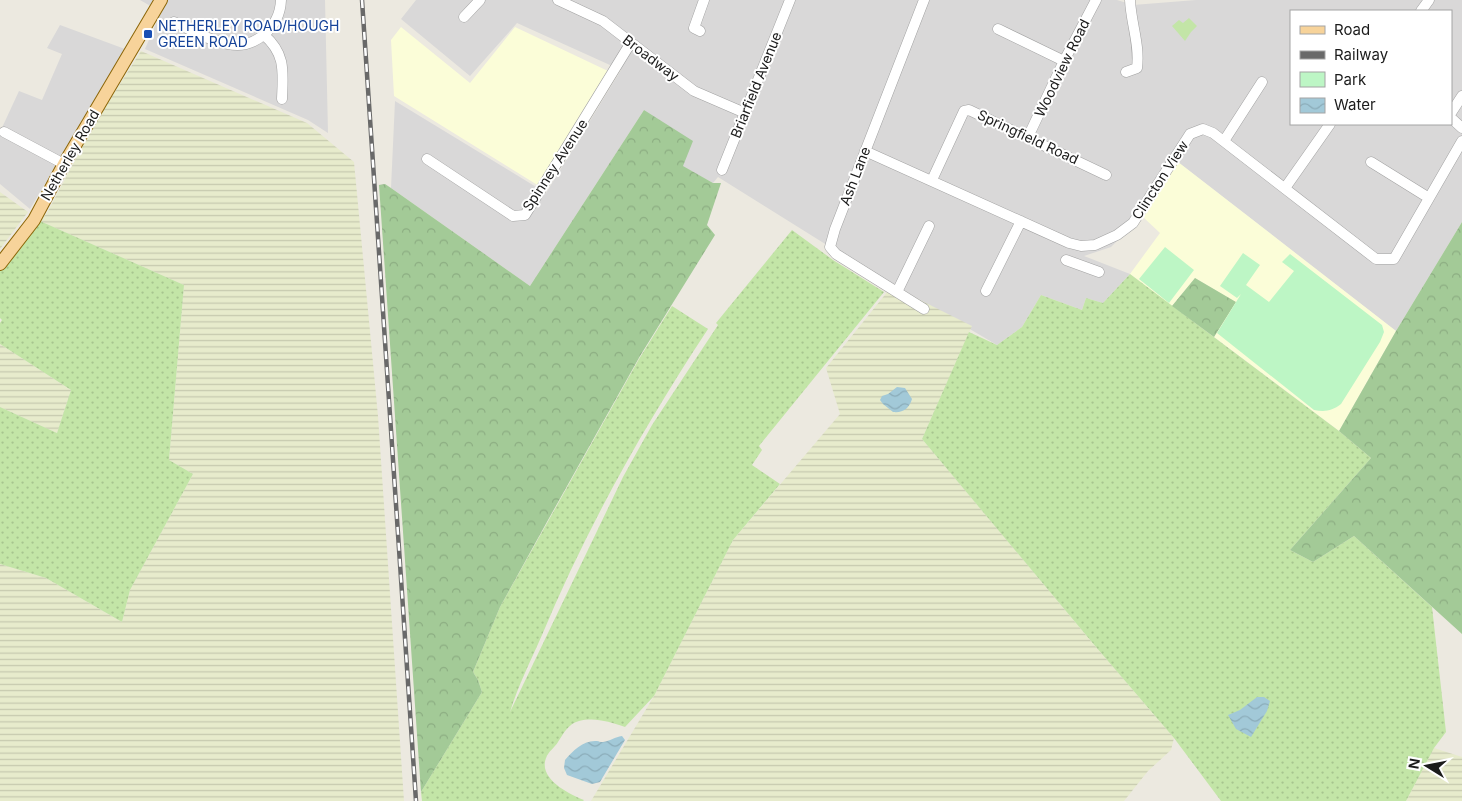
<svg xmlns="http://www.w3.org/2000/svg" width="1462" height="801" font-family="Inter,sans-serif">
<style>
.residential{fill:#d9d8d8;fill-rule:evenodd}
.education{fill:#fbfdd8}
.farmland{fill:url(#farmland-rules)}
.grass{fill:url(#grass-dots)}
.forest{fill:url(#forest-crowns)}
.park{fill:#bdf6c5}
.garden{fill:#c3e5a7}
.water{fill:url(#water-waves)}
.lines{fill:none;stroke-linecap:round;stroke-linejoin:round}
.minor-casing{stroke:#a2a2a2;stroke-width:11}
.major-casing{stroke:#8b6507;stroke-width:14}
.minor{stroke:#fff;stroke-width:10}
.major{stroke:#f7d39a;stroke-width:12}
.rail-casing{stroke:#696969;stroke-width:4.5}
.rail{stroke:#fff;stroke-width:2.5;stroke-dasharray:8;stroke-linecap:butt}
.transit-dot{fill:#1a4fb4;stroke:#fff;stroke-width:2}
.labels{text-anchor:middle;stroke-width:4;stroke-linejoin:round;paint-order:stroke}
.transit-label{font-size:14px;fill:#164399;stroke:#fff;text-anchor:start}
.street-label{font-size:14px;fill:#1b1b1b;stroke:#fff}
</style>
<defs>
<pattern id="farmland-rules" width="6" height="5" patternUnits="userSpaceOnUse" patternTransform="scale(1.25)"><rect width="6" height="5" fill="#e7ebcc"/><path d="M0 2.5h6" fill="none" stroke="#c6c9af"/></pattern>
<pattern id="grass-dots" width="8" height="8" patternUnits="userSpaceOnUse" patternTransform="scale(1.25)"><rect width="8" height="8" fill="#c3e5a7"/><path d="M2 2h.1M6 6h.1" fill="none" stroke="#a7c48f" stroke-width="1.8" stroke-linecap="round"/></pattern>
<pattern id="forest-crowns" width="20" height="18" patternUnits="userSpaceOnUse" patternTransform="scale(1.25)"><rect width="20" height="18" fill="#a3ca97"/><path d="M2 6a3 3 0 1 1 6 0M12 15a3 3 0 1 1 6 0" fill="none" stroke="#8cad82"/></pattern>
<pattern id="water-waves" width="16" height="10" patternUnits="userSpaceOnUse" patternTransform="scale(1.25)"><rect width="16" height="10" fill="#a2c9d8"/><path d="M0 5q4-4 8 0t8 0" fill="none" stroke="#8bacb9"/></pattern>
</defs>
<rect width="100%" height="100%" fill="#ece9e0"/>
<path class="residential" d="M 140,0 L 325,0 L 328,133 L 308,120 L 145,49 L 161,12 Z
M 416,0 L 1117,0 L 1133,5 L 1196,0 L 1462,0 L 1462,222 L 1396,331 L 1178,162 L 1142,216 L 1111,247 L 1084,256 L 1130,274 L 1103,303 L 1086,298 L 1082,310 L 1041,295 L 1022,327 L 997,345 L 830,247 L 718,177 L 713,183 L 682,166 L 644,110 L 530,286 L 391,188 L 395,101 L 546,193 L 621,70 L 517,23 L 470,76 L 401,19 ZM 1291,11 L 1451,11 L 1451,124 L 1291,124 Z
M 60,25 L 125,49 L 30,209 L 0,184 L 0,132 L 19,91 L 42,100 L 62,54 L 47,48 Z"/>
<path class="education" d="M 401,27 L 470,83 L 515,27 L 608,71 L 539,186 L 394,96 L 391,40 Z
M 1178,162 L 1396,331 L 1339,431 L 1214,337 L 1235,302 L 1195,278 L 1172,306 L 1130,274 L 1160,233 L 1142,216 Z"/>
<path class="farmland" d="M 141,51 L 307,123 L 354,162 L 378,416 L 404,801 L 0,801 L 0,564 L 46,578 L 122,622 L 130,590 L 193,474 L 169,460 L 184,285 L 40,221 L 47,213 L 92,128 Z
M 0,192 L 28,212 L 0,249 Z
M 892,286 L 972,326 L 922,439 L 1096,647 L 1174,738 L 1171,750 L 1148,771 L 1124,801 L 591,801 L 654,696 L 733,540 L 840,414 L 826,368 Z
M 0,344 L 71,390 L 57,433 L 0,407 Z
M 1434,748 L 1462,757 L 1462,801 L 1406,801 Z"/>
<path class="grass" d="M 40,221 L 184,285 L 169,460 L 193,474 L 130,590 L 122,622 L 46,578 L 0,564 L 0,407 L 57,433 L 71,390 L 0,344 L 0,323 L 2,320 L 0,318 L 0,270 Z
M 792,230 L 833,260 L 884,292 L 759,446 L 762,450 L 752,465 L 780,484 L 733,540 L 654,696 L 625,727 C 610,722 595,717 579,721 C 569,723 563,734 558,742 C 555,747 548,752 546,758 C 538,779 569,794 584,800 L 583,801 L 422,801 L 421,792 L 482,692 L 478,680 L 473,672 L 500,607 L 639,359 L 672,306 L 708,329 C 644,426 587,527 542,635 C 531,660 518,686 510,712 L 623,477 L 652,425 L 718,325 L 716,323 Z
M 1130,274 L 1339,431 L 1371,458 L 1290,550 L 1313,562 L 1354,536 L 1432,607 L 1446,732 L 1434,748 L 1406,801 L 1221,801 L 1174,738 L 1096,647 L 922,439 L 969,332 L 997,345 L 1022,327 L 1041,295 L 1082,310 L 1086,298 L 1103,303 Z"/>
<path class="forest" d="M 644,110 L 693,141 L 683,166 L 713,183 L 721,183 L 707,225 L 715,235 L 640,356 L 548,520 L 500,607 L 473,672 L 478,680 L 482,692 L 421,792 L 379,185 L 385,184 L 391,188 L 530,286 Z
M 1462,222 L 1462,634 L 1354,536 L 1313,562 L 1290,550 L 1371,458 L 1339,431 L 1396,331 Z
M 1195,278 L 1236,302 L 1214,337 L 1172,306 Z"/>
<path class="park" d="M 1165,247 L 1194,270 L 1169,303 L 1139,279 Z
M 1243,253 L 1260,265 L 1246,285 L 1269,302 L 1294,271 L 1282,262 L 1290,254 L 1382,325 L 1384,332 L 1380,342 L 1341,404 C 1332,411 1325,412 1314,410 L 1217,333 L 1241,294 L 1237,298 L 1220,286 Z"/>
<path class="garden" d="M 1189,18 L 1197,26 L 1191,32 L 1185,41 L 1172,26 L 1179,20 L 1183,23 Z"/>
<path class="water" d="M 897,387 L 905,388 L 912,399 C 909,409 903,413 893,412 L 883,404 L 880,400 L 882,396 L 888,394 Z
M 1257,697 L 1264,697 L 1270,701 L 1267,711 L 1251,737 L 1236,729 L 1228,715 L 1240,710 Z
M 622,736 L 625,740 L 600,782 L 592,784 L 567,775 L 564,768 L 565,760 C 573,751 582,741 595,741 C 602,741 596,742 603,742 C 610,741 615,737 622,736 Z"/>
<g class="lines">
<defs>
<path id="minor" d="M 558,0 L 603,21 L 694,91 L 745,113
M 1421,11 L 1429,0
M 464,17 L 480,0
M 174,22 C 191,30 210,41 228,44 C 256,50 280,26 281,0
M 998,29 L 1064,61
M 700,31 L 694,28 L 704,0
M 264,35 C 286,54 283,72 282,99
M 1126,72 L 1137,68 C 1140,45 1131,23 1130,0
M 1451,113 L 1462,96
M 1451,118 L 1462,128
M 4,132 L 64,164
M 1028,137 L 1064,61 L 1096,0
M 1224,141 L 1262,82
M 865,151 L 1069,243 L 1081,246 L 1095,245 L 1117,235 L 1133,223 L 1190,134 L 1203,129 L 1213,133 L 1376,259 L 1394,259 L 1462,141
M 427,159 L 513,216 L 525,215 L 630,44
M 1371,162 L 1429,198
M 722,170 L 790,0
M 932,180 L 964,111 L 969,110 L 1106,175
M 1285,188 L 1330,124
M 1066,260 L 1099,272
M 986,291 L 1021,221
M 897,292 L 929,226
M 924,309 L 836,254 L 830,247 L 835,229 L 924,0"/>
<path id="major" d="M 0,264 L 34,220 L 64,164 L 161,0"/>
</defs>
<use href="#minor" class="minor-casing"/>
<use href="#major" class="major-casing"/>
<use href="#minor" class="minor"/>
<use href="#major" class="major"/>
<defs>
<path id="rail" d="M 362,0 L 416,801"/>
</defs>
<use href="#rail" class="rail-casing"/>
<use href="#rail" class="rail"/>
</g>
<rect class="transit-dot" x="143" y="29" width="10" height="10" rx="2.5"/>
<g class="labels">
<g class="transit-label">
<text x="158" y="31">NETHERLEY ROAD/HOUGH<tspan x="158" dy="16">GREEN ROAD</tspan></text>
</g>
<g class="street-label">
<text transform="translate(651 58) rotate(37)" y="5">Broadway</text>
<text transform="translate(1062 68) rotate(-64)" y="5">Woodview Road</text>
<text transform="translate(756 85) rotate(-68)" y="5">Briarfield Avenue</text>
<text transform="translate(1028 137) rotate(25)" y="5">Springfield Road</text>
<text transform="translate(70 155) rotate(-60)" y="5">Netherley Road</text>
<text transform="translate(555 165) rotate(-57)" y="5">Spinney Avenue</text>
<text transform="translate(855 176) rotate(-69)" y="5">Ash Lane</text>
<text transform="translate(1160 180) rotate(-57)" y="5">Clincton View</text>
</g>
</g>
<rect x="1290" y="10" width="162" height="115" fill="#ffffff" stroke="#a4a4a4"/>
<rect x="1300" y="26" width="25" height="8" fill="#f7d39a" stroke="#a4a4a4"/>
<text x="1334" y="35" font-size="15" fill="#1b1b1b">Road</text>
<rect x="1300" y="51" width="25" height="8" fill="#696969" stroke="#a4a4a4"/>
<text x="1334" y="60" font-size="15" fill="#1b1b1b">Railway</text>
<rect x="1300" y="72" width="25" height="15" fill="#bdf6c5" stroke="#a4a4a4"/>
<text x="1334" y="85" font-size="15" fill="#1b1b1b">Park</text>
<rect x="1300" y="98" width="25" height="15" fill="url(#water-waves)" stroke="#a4a4a4"/>
<text x="1334" y="110" font-size="15" fill="#1b1b1b">Water</text>
<g transform="translate(1427 766) rotate(280)" stroke="#ffffff" stroke-width="4" paint-order="stroke">
<path d="M0-4L9 19L0 12L-9 19Z" fill="#1b1b1b"/>
<text y="-8" font-size="14" font-weight="bold" text-anchor="middle" fill="#1b1b1b">N</text>
</g>
</svg>
